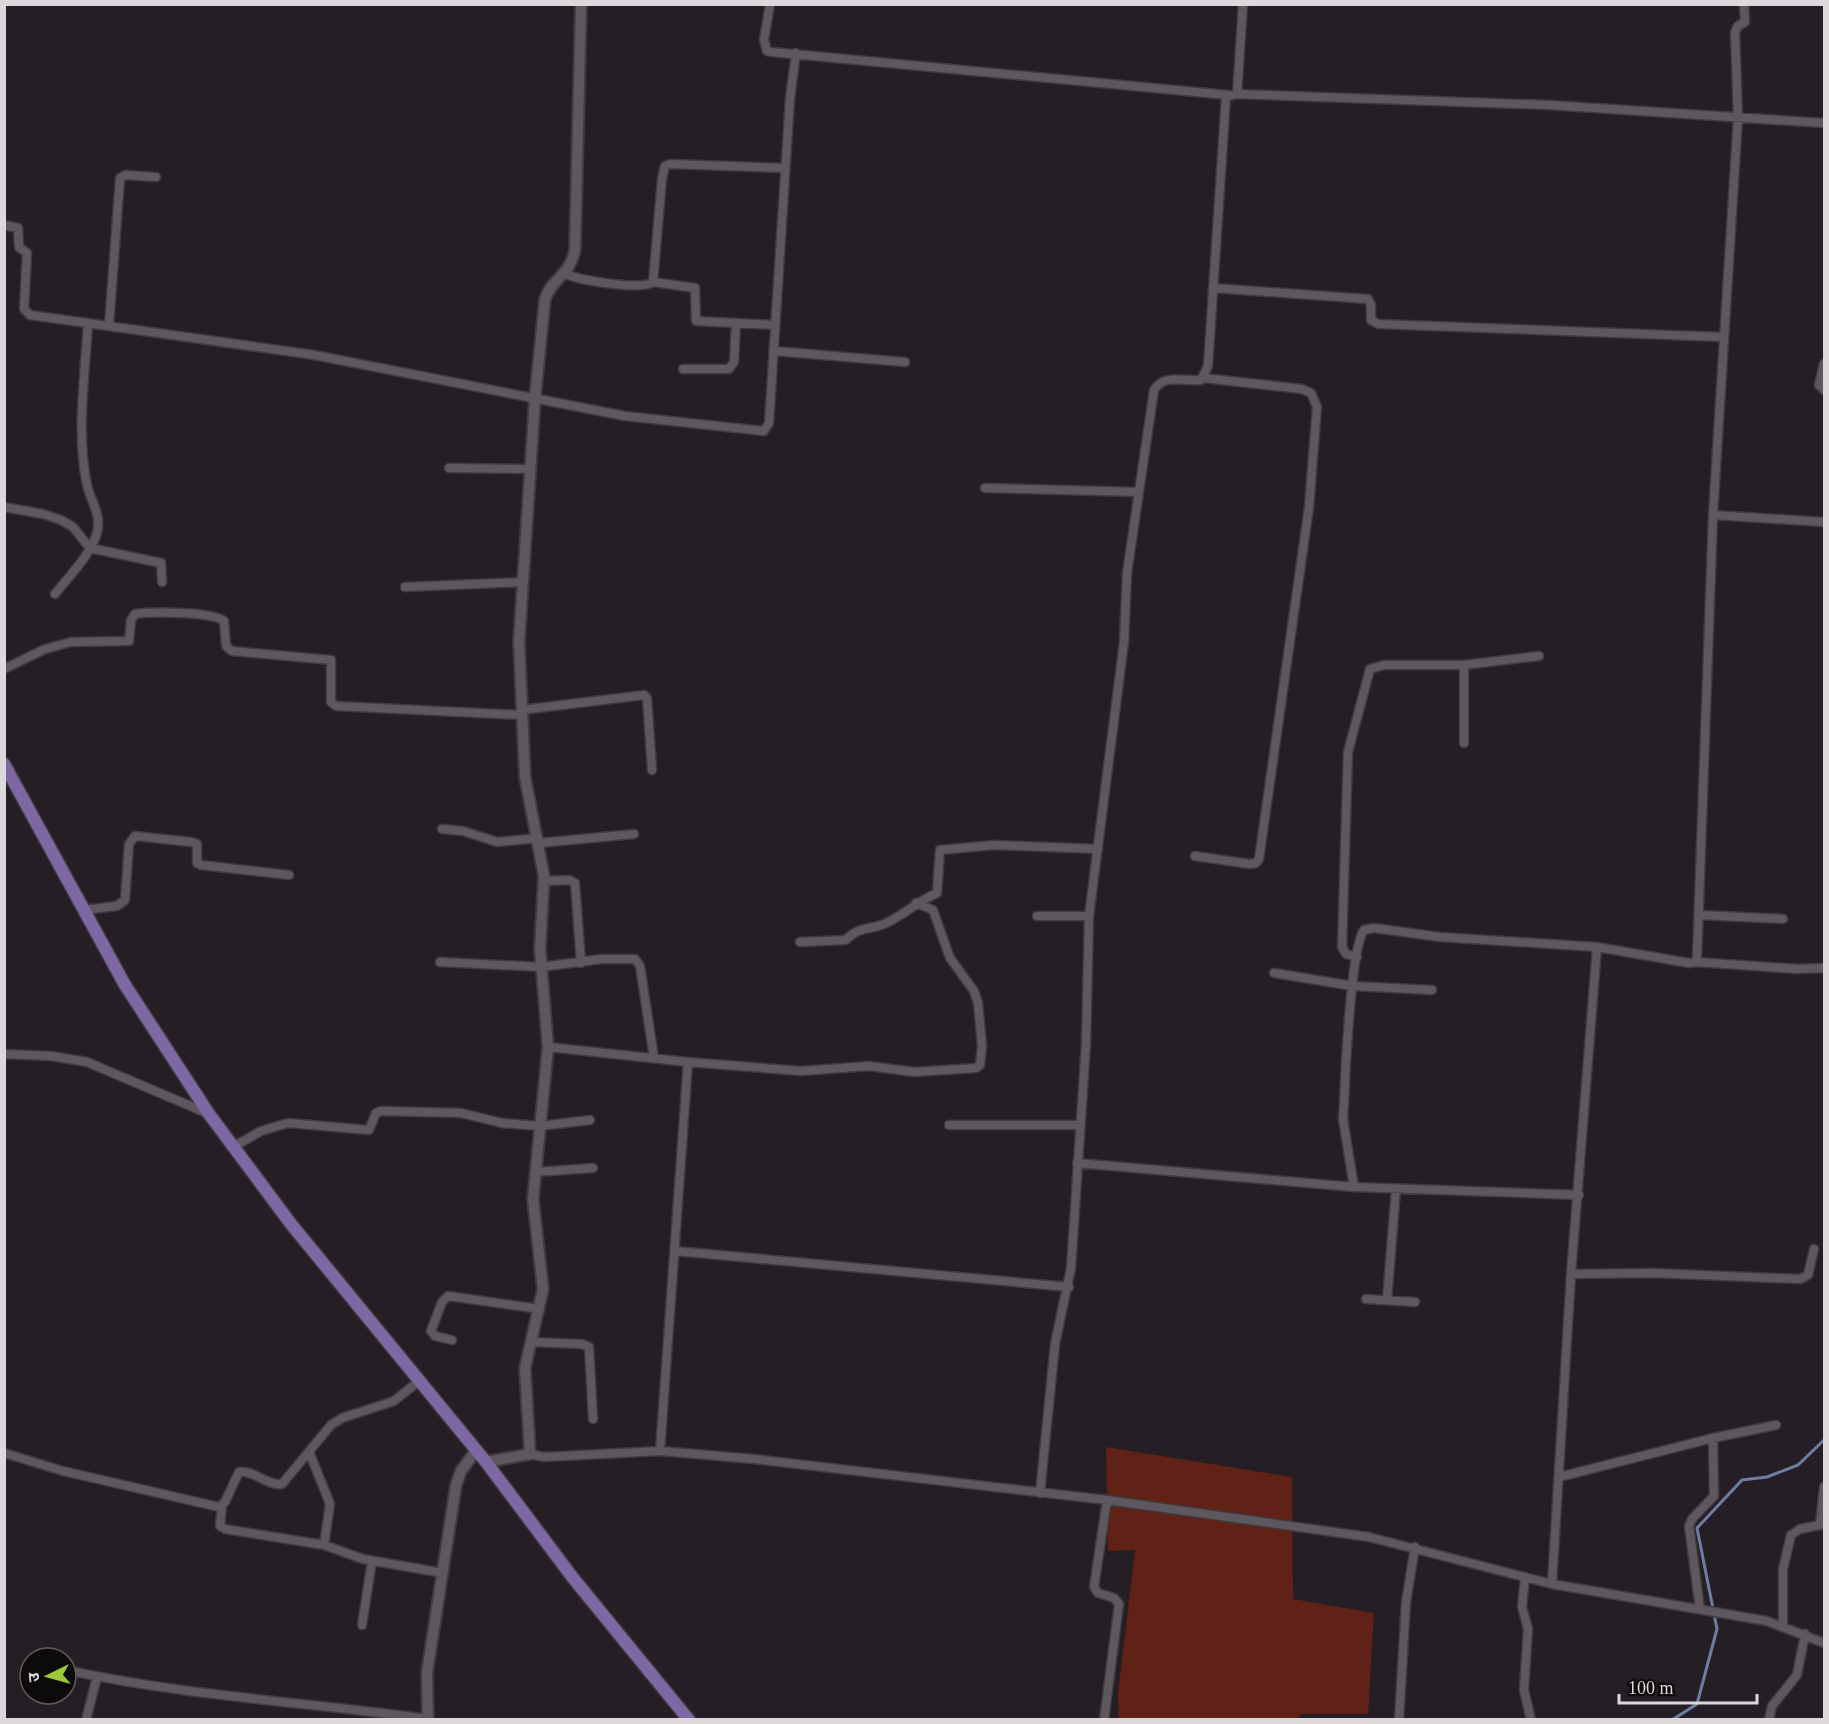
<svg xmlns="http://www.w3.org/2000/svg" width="1829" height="1724" font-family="'Times New Roman','Noto Sans Devanagari',serif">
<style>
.green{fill:#602116}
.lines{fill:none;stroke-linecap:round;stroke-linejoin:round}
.stream{stroke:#6d7da6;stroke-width:3}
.minor-casing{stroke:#3f3b3f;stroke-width:11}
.tertiary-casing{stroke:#3f3b3f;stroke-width:14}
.primary-casing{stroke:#3f3b3f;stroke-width:15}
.minor{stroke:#5e575d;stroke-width:8}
.tertiary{stroke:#5e575d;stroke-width:10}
.primary{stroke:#7d68a4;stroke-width:12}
</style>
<rect width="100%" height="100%" fill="#251f25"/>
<path class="green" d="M 1106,1447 L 1292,1477 L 1293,1599 L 1374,1613 L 1368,1714 L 1300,1714 L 1299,1720 L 1119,1719 L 1118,1694 L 1135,1550 L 1108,1551 Z"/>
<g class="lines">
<path class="stream" d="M 1672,1720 L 1697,1704 L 1717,1629 L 1697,1528 L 1742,1480 L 1767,1477 L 1798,1465 L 1824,1440"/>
<defs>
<path id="minor" d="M 770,4 L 764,40 L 767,51 L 771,52 L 1228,95
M 1237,94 L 1243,4
M 4,225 L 18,228 L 19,247 L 27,253 L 24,309 L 30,315 L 314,355 L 625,416 L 764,431 L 769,423 L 790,98 L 796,53
M 566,274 C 579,280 642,291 653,282 L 662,179 L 665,166 L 670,164 L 785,168
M 653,282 L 695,288 L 696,321 L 775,325
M 1213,288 L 1368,299 L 1371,305 L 1371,320 L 1378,324 L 1723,337
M 109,326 L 120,178 L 126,175 L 156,177
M 774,351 L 905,362
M 1824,364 L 1819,385 L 1824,390
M 683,369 L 729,369 L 734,362 L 736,323
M 449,468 L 530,469
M 985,488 L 1139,492
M 4,507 L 43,514 L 61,520 L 73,527 L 90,548 L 161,563 L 162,582
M 1713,515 L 1824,522
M 405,587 L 523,582
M 55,594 C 69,576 90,556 97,533 C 102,515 91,502 87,485 C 76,433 85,376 88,323
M 1464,665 L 1464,743
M 4,669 L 45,649 L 71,642 L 129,641 L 131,620 L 135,614 C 152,612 211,611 224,621 L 226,646 L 232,651 L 331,660 L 331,702 L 336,706 L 522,715
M 521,710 L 644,695 L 647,698 L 652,770
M 442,829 L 463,831 L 497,842 L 538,838
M 539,843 L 634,834
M 1195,856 L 1250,864 L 1256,863 L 1259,859 L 1309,507 L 1317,407 L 1311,393 L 1302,389 L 1204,378
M 544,881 L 569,880 L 575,883 L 581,963
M 83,910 L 117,906 L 125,900 L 129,844 L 135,836 L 191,842 L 197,844 L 197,863 L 201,865 L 289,875
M 1699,915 L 1783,919
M 1037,916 L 1089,916
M 800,942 L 846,940 C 857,927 869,930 884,924 C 903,916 918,901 937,893 L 940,850 L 994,845 L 1098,849
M 1357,957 L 1346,954 L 1342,947 L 1348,752 L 1370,669 L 1384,665 L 1464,665 L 1539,656
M 440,962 L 541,967 L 601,959 L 635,959 L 640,966 L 654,1058
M 1696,962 L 1798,969 L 1824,968
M 1274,973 L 1353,986 L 1432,990
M 548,1047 L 688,1062
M 4,1054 L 51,1056 L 87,1062 L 209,1114
M 949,1125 L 1079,1125
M 233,1147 L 261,1131 L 288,1123 L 369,1130 L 376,1113 L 381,1111 L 461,1113 L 502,1123 L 540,1126 L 590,1120
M 1077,1163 L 1354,1187 L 1579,1195
M 535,1172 L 593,1168
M 1354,1187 L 1343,1119 L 1344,1103 C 1345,1075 1351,947 1364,930 L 1374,928 L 1440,937 L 1597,947
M 675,1251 L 1069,1287
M 1571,1274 L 1652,1273 L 1800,1279 L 1808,1275 L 1814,1249
M 1366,1299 L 1415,1302
M 1387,1300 L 1396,1189
M 452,1340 L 435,1336 L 431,1331 L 442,1302 L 448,1296 L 540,1309
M 531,1342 L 582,1344 L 589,1347 L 593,1419
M 660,1451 L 688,1062 L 801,1071 L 869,1066 L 914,1072 L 976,1068 L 980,1065 L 982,1046 L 978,1003 L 974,991 L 950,958 L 933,910 L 916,903
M 4,1453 L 63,1471 L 219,1507 L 225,1502 L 239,1472 C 254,1470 267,1486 282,1484 L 331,1425 L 342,1418 L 394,1401 L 419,1381
M 310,1454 L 330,1504 L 324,1545
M 530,1454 L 544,1457 L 660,1451 L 754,1459 L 1107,1500 L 1369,1537 L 1552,1584 L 1767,1621 L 1824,1643
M 1559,1477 L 1713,1438 L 1776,1425
M 1040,1493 L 1055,1344 L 1071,1268 L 1086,1044 L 1089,916 L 1124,642 L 1127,573 L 1154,390 C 1164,373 1185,382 1201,380 L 1208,366 L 1226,97 L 1237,94 L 1549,105 L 1824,123
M 222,1506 L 220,1526 L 225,1529 L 324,1545 L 363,1559 L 443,1573
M 1525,1577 L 1522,1607 L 1528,1629 L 1524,1690 L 1531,1720
M 1552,1584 L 1571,1274 L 1597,947 L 1689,963 L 1696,962 L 1697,958 L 1713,515 L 1738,117 L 1735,32 L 1738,26 L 1745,22 L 1744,4
M 1700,1609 L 1689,1526 L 1692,1519 L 1714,1496 L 1713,1438
M 362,1625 L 372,1561
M 1783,1626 L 1783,1569 L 1791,1535 L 1800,1529 L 1820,1525 L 1824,1487
M 66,1670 C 185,1696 307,1702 428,1719
M 86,1720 L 97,1677
M 1104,1720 L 1119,1604 L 1114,1598 L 1098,1593 L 1094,1587 L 1107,1500
M 1399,1720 L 1406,1602 L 1415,1547
M 1769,1720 L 1772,1706 L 1797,1675 L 1805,1634"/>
<path id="tertiary" d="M 486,1462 L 530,1454 L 525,1368 L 543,1289 L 533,1199 L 548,1047 L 540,949 L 544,876 L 525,777 L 519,642 L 535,398 L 545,299 C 552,278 571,275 575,249 L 581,4
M 428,1720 L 427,1673 L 456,1485 L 461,1471 L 475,1452"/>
<path id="primary" d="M 4,764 L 125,985 L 209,1114 L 291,1224 L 486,1462 L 573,1578 L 689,1720"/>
</defs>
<use href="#minor" class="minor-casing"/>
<use href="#tertiary" class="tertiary-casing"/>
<use href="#primary" class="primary-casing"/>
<use href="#minor" class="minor"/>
<use href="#tertiary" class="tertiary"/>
<use href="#primary" class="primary"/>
</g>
<rect width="1829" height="1724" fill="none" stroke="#dcd8dc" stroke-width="12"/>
<g transform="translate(48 1676) rotate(265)"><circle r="28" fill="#0d0a0c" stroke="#605c5f" stroke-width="1.5"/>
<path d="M0-4.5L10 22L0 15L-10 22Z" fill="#9bcb34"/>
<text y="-9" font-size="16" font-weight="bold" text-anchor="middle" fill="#dcd8dc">उ</text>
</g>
<path d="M1619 1694v9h138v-9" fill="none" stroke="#dcd8dc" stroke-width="3"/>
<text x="1628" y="1694" font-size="18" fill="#dcd8dc" stroke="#0d0a0c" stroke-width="4.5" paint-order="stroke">100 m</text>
</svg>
